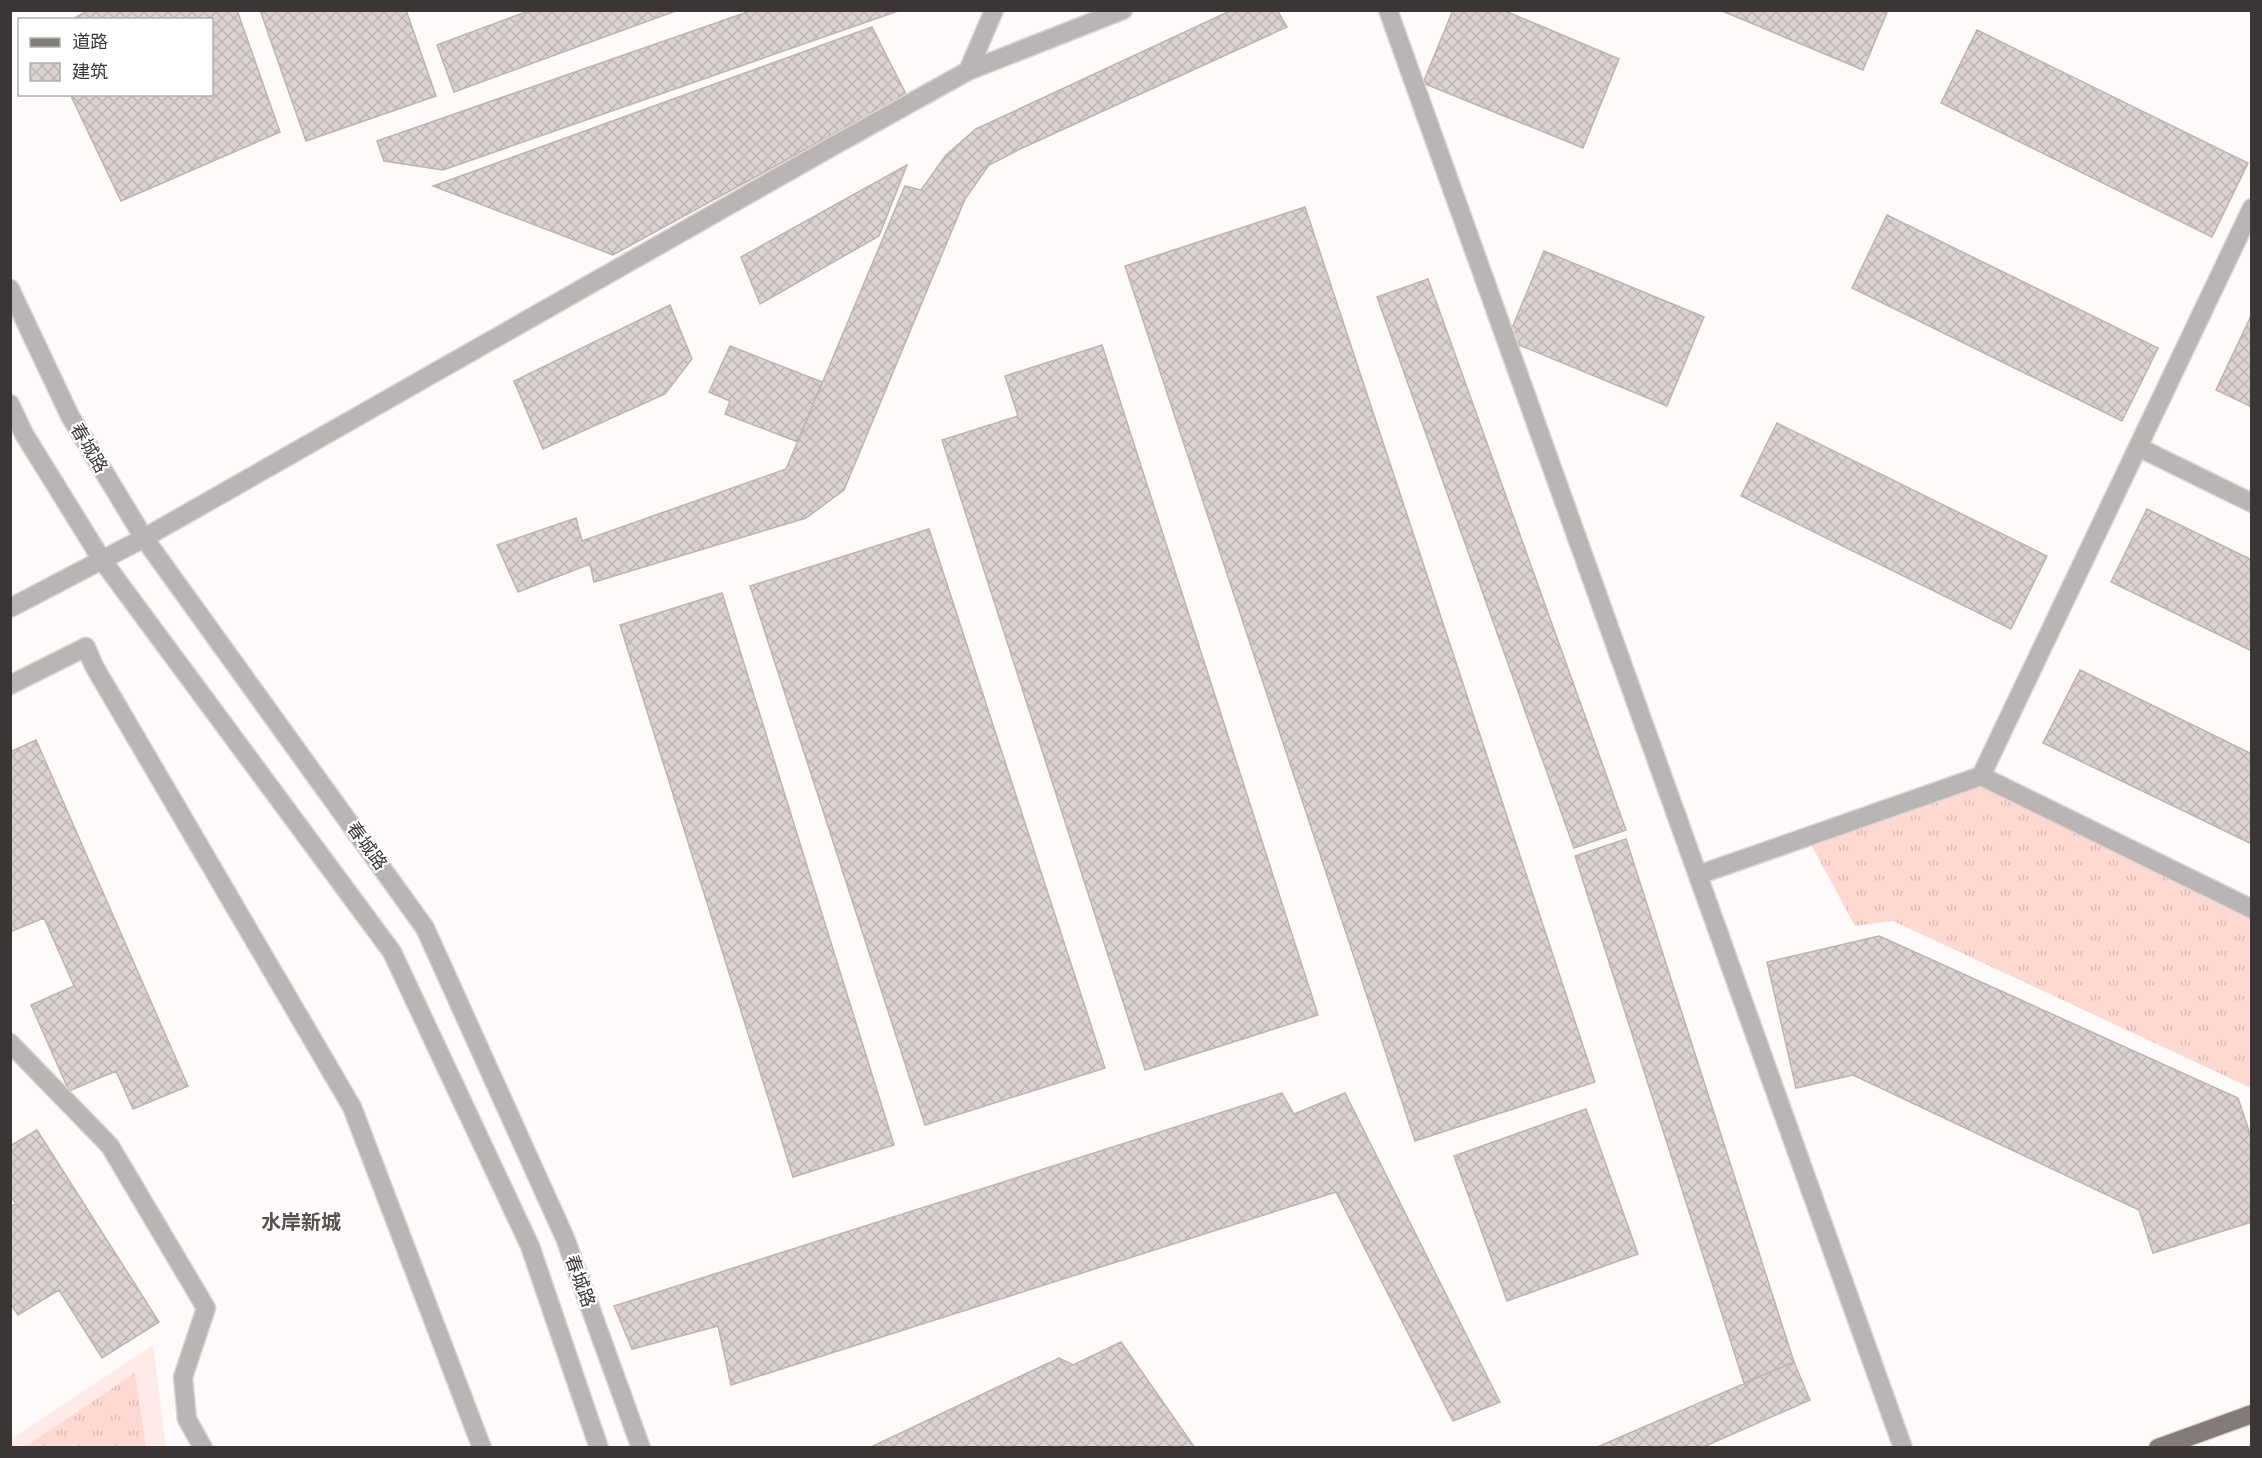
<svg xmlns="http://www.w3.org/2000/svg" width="2262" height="1458" font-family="Lora,'Noto Sans SC',serif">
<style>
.built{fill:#feebe7}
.grass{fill:url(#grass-tufts)}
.building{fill:url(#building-cross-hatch);stroke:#bdb3b2;stroke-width:1.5}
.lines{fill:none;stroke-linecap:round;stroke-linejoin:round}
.minor-casing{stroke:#dbd7d6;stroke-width:21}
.major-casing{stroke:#dbd7d6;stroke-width:21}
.minor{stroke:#b9b5b4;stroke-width:18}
.major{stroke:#837b79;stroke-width:18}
.labels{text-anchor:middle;stroke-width:4.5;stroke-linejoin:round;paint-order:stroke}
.street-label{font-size:18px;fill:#3a3635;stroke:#fff}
.neighbourhood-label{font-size:20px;font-weight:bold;fill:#59514f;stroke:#fff}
</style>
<defs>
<pattern id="grass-tufts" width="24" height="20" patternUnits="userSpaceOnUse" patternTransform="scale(1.5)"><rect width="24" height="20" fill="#fdd9d2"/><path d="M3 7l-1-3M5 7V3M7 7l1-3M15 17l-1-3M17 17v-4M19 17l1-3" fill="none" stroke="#dabbb5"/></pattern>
<pattern id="building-cross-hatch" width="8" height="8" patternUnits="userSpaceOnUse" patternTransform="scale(1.5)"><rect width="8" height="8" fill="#dcd2d0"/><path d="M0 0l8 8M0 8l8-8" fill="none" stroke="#beb5b3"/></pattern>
</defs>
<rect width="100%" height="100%" fill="#fefaf9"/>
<path class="built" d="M 153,1345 L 166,1447 L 11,1448 L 11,1439 Z"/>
<path class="grass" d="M 1981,776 L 2251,908 L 2251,1088 L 1893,921 L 1855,926 L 1807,837 Z
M 135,1373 L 146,1447 L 25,1447 Z"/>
<path class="building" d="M 89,10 L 237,10 L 280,132 L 121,201 L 70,94 L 212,94 L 212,20 L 71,20 Z
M 260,10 L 406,10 L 436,96 L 306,141 Z
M 531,10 L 678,10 L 454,92 L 437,45 Z
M 753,10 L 901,10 L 443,170 L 384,161 L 377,141 Z
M 1232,10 L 1277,10 L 1287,27 L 1020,149 L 989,165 L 965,199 L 844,490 L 806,518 L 594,582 L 590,564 L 518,592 L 497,545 L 576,518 L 582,541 L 786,469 L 905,186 L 921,190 L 946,155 L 976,129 Z
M 1453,10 L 1503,10 L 1619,59 L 1583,148 L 1423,83 Z
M 1720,10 L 1888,10 L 1863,70 Z
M 872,27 L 906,94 L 613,255 L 433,186 Z
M 1977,30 L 2248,163 L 2212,237 L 1941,103 Z
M 907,165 L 879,236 L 760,304 L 741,257 Z
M 1305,207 L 1595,1082 L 1415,1141 L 1125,266 Z
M 1887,215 L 2158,348 L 2122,421 L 1852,288 Z
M 1544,251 L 1704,317 L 1667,406 L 1507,340 Z
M 1428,279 L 1626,830 L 1574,848 L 1377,297 Z
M 670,305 L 692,359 L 665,394 L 543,449 L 514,381 Z
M 2251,316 L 2252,316 L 2252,407 L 2216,390 Z
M 1102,345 L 1318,1015 L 1145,1070 L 942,440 L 1018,416 L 1005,376 Z
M 730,346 L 822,382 L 798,442 L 725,414 L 730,401 L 709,392 Z
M 1777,423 L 2047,556 L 2011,629 L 1741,496 Z
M 2147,509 L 2252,560 L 2252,651 L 2111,582 Z
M 929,529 L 1105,1068 L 925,1125 L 750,586 Z
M 722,593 L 894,1145 L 793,1177 L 620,625 Z
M 2080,670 L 2252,754 L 2252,844 L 2043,743 Z
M 36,740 L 188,1086 L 133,1109 L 116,1071 L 69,1091 L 31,1005 L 74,986 L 44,918 L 10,932 L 10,752 Z
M 1626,839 L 1794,1362 L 1744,1383 L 1575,856 Z
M 1879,936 L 2238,1098 L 2252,1140 L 2252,1222 L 2153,1253 L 2139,1210 L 1853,1075 L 1796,1088 L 1767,962 Z
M 1282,1093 L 1294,1114 L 1345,1093 L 1500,1402 L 1453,1421 L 1336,1192 L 731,1385 L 718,1326 L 632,1349 L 614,1306 Z
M 1586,1109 L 1638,1254 L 1507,1301 L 1454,1156 Z
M 37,1130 L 159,1322 L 102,1358 L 59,1290 L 18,1315 L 10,1303 L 10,1207 L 16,1204 L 10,1195 L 10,1146 Z
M 1121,1342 L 1195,1448 L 869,1448 L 1059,1358 L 1073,1365 Z
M 1794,1362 L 1810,1400 L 1701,1448 L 1595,1448 Z"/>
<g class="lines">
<defs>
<path id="minor" d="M 1388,10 L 1903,1448
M 968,71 L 994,10
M 2252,208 L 1981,776 L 2252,909
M 10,289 L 70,416 L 144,538 L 425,928 L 565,1238 L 641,1448
M 10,404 L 24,434 L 102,560 L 392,952 L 530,1246 L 599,1448
M 2138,447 L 2252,503
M 10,608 L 144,538 L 833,146 L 968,71 L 1123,10
M 10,685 L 86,647 L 94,666 L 352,1107 L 482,1448
M 1698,875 L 1981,776
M 10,1043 L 110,1146 L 206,1308 L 183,1377 L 187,1419 L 203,1448"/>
<path id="major" d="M 2158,1448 L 2252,1414"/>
</defs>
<use href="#minor" class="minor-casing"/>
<use href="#major" class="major-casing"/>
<use href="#minor" class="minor"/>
<use href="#major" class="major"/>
</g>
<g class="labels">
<g class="street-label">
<text transform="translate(89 448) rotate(59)" y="6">春城路</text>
<text transform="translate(367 846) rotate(54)" y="6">春城路</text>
<text transform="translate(580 1281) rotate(70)" y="6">春城路</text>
</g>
<g class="neighbourhood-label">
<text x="301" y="1229">水岸新城</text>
</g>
</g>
<rect width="2262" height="1458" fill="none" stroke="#3a3635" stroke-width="24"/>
<rect x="18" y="18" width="195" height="78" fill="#ffffff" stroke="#b0afae" stroke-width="1.5"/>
<rect x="30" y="38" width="30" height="9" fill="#837b79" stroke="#b0afae" stroke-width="1.5"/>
<text x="72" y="48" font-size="18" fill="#3a3635">道路</text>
<rect x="30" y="63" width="30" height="18" fill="url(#building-cross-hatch)" stroke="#b0afae" stroke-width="1.5"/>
<text x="72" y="78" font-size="18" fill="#3a3635">建筑</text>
</svg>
